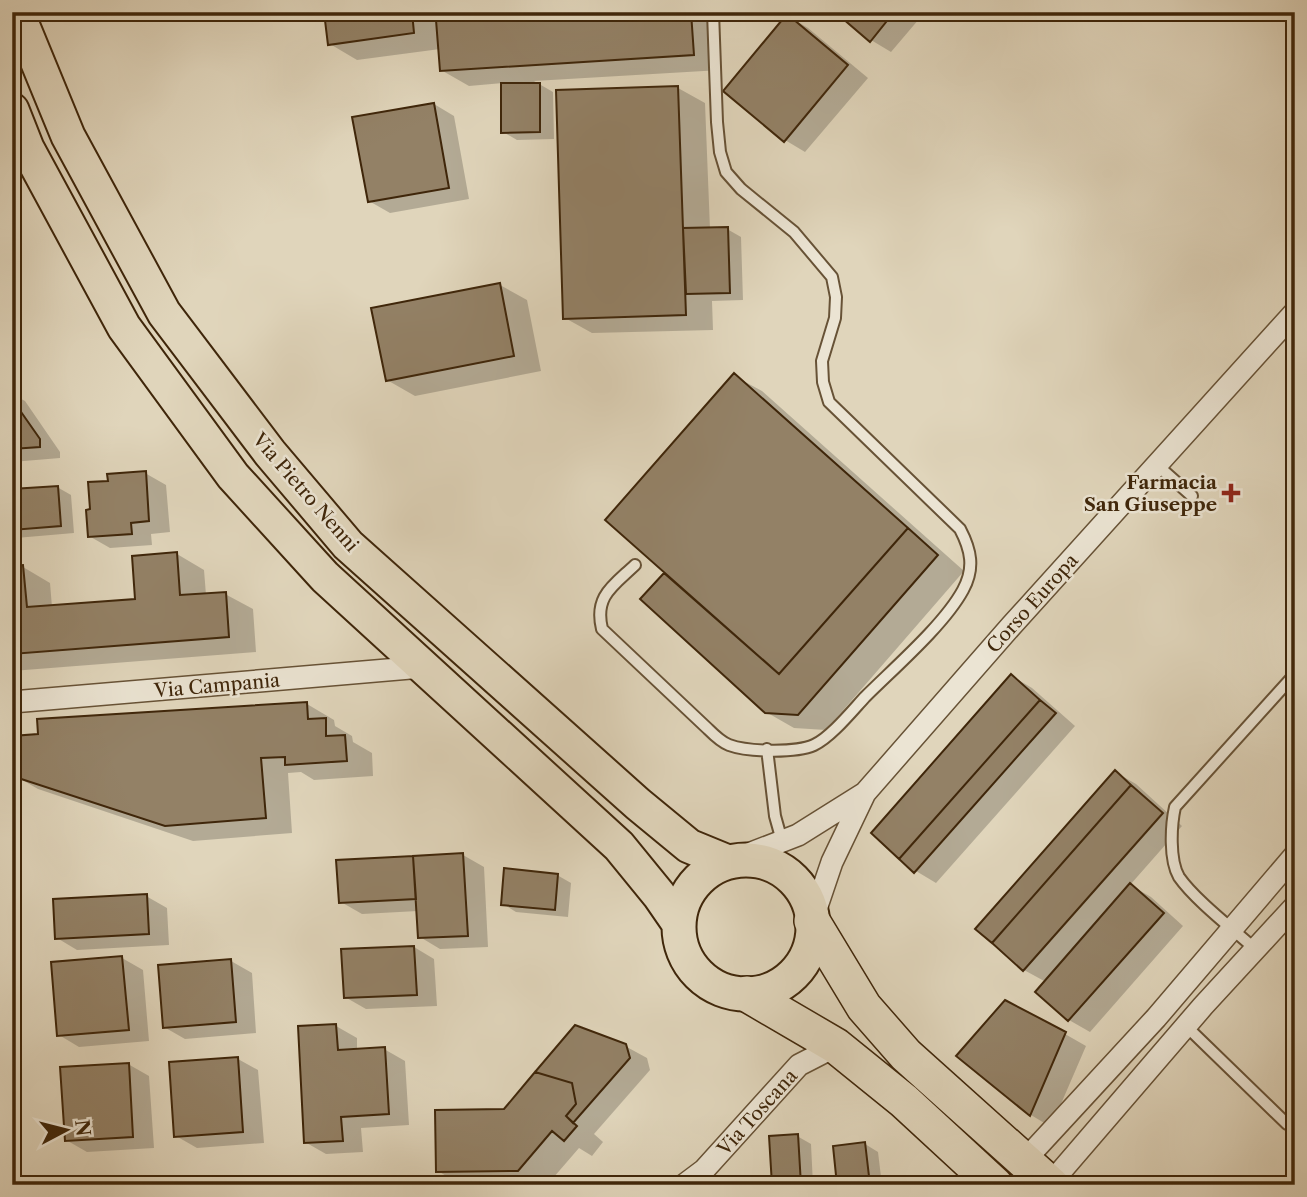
<svg xmlns="http://www.w3.org/2000/svg" width="1307" height="1197" font-family="'Libre Caslon Text',serif">
<style>
.shadow{fill:#0003}
.building{fill:#938166;stroke:#3f260a;stroke-width:2}
.lines{fill:none;stroke-linecap:round;stroke-linejoin:round}
.service-casing{stroke:#675236;stroke-width:14}
.minor-casing{stroke:#675236;stroke-width:24}
.primary-casing{stroke:#3f260a;stroke-width:37}
.trunk-casing{stroke:#3f260a;stroke-width:38}
.service{stroke:#ebe4d3;stroke-width:10}
.minor{stroke:#ebe4d3;stroke-width:21}
.primary{stroke:#e0d5bb;stroke-width:33}
.trunk{stroke:#e0d5bb;stroke-width:35}
.poi-dot{fill:#8f2418;stroke:#ebe4d3;stroke-width:2.5}
.labels{text-anchor:middle;stroke-width:5;stroke-linejoin:round;paint-order:stroke}
.poi-label{font-size:19px;font-weight:bold;fill:#3f260a;stroke:#ebe4d3;text-anchor:end}
.street-label{font-size:19px;fill:#3f260a;stroke:#ebe4d3}
</style>
<rect width="100%" height="100%" fill="#e0d5bb"/>
<filter id="stains"><feTurbulence type="fractalNoise" baseFrequency=".00286" numOctaves="4"/><feColorMatrix values="0 0 0 0 .2 0 0 0 0 .09 0 0 0 0 .02 0 0 0 .5 -.17"/></filter>
<radialGradient id="worn" r=".72"><stop offset=".6" stop-color="#630" stop-opacity="0"/><stop offset="1" stop-color="#630" stop-opacity=".3"/></radialGradient>
<path class="shadow" d="M 326,12 L 436,12 L 438,22 L 495,18 L 485,12 L 702,12 L 718,21 L 721,70 L 534,81 L 553,92 L 554,139 L 517,140 L 503,132 L 503,83 L 469,86 L 441,70 L 440,49 L 357,60 L 330,44 Z
M 837,12 L 925,12 L 891,52 L 871,40 Z
M 788,16 L 808,28 L 868,78 L 805,152 L 785,140 Z
M 678,88 L 705,103 L 710,229 L 727,229 L 741,237 L 743,300 L 712,301 L 713,330 L 592,333 L 565,318 Z
M 434,104 L 454,116 L 469,199 L 390,213 L 369,201 Z
M 500,285 L 527,300 L 541,371 L 415,396 L 387,380 Z
M 734,376 L 762,391 L 964,571 L 826,730 L 794,728 L 766,712 L 643,599 L 667,572 Z
M 12,394 L 25,401 L 60,452 L 60,458 L 12,462 Z
M 145,473 L 166,485 L 170,532 L 151,534 L 152,545 L 110,548 L 89,536 L 109,483 Z
M 57,487 L 71,495 L 74,533 L 16,538 L 12,536 L 12,491 Z
M 177,554 L 204,570 L 206,595 L 225,594 L 253,609 L 256,652 L 12,671 L 12,568 L 23,567 L 50,583 L 52,607 L 137,600 Z
M 1012,676 L 1032,688 L 1075,726 L 936,883 L 916,871 L 873,833 Z
M 307,704 L 334,720 L 335,726 L 352,736 L 353,742 L 372,753 L 373,776 L 314,780 L 301,772 L 288,773 L 292,833 L 193,841 L 38,789 L 12,774 Z
M 1115,772 L 1136,784 L 1182,826 L 1130,885 L 1151,897 L 1183,926 L 1090,1032 L 1069,1020 L 1037,992 L 1046,982 L 1024,970 Z
M 463,855 L 484,867 L 488,947 L 440,949 L 420,937 L 418,911 L 362,914 L 341,902 Z
M 557,875 L 571,883 L 568,917 L 516,912 L 503,904 Z
M 146,896 L 167,908 L 169,945 L 77,950 L 57,938 Z
M 414,947 L 434,959 L 437,1006 L 366,1009 L 345,997 Z
M 122,958 L 143,970 L 149,1041 L 79,1047 L 59,1035 Z
M 231,961 L 252,973 L 256,1033 L 185,1039 L 164,1027 Z
M 336,1026 L 357,1038 L 357,1050 L 384,1049 L 405,1061 L 409,1125 L 361,1128 L 363,1152 L 326,1154 L 305,1142 Z
M 1065,1034 L 1086,1046 L 1051,1127 L 1031,1115 L 958,1055 Z
M 625,1046 L 647,1058 L 650,1070 L 594,1134 L 603,1142 L 592,1156 L 579,1148 L 547,1185 L 461,1185 L 438,1171 L 505,1111 Z
M 238,1059 L 258,1070 L 264,1143 L 197,1148 L 176,1136 Z
M 128,1064 L 149,1076 L 154,1148 L 87,1152 L 66,1140 Z
M 797,1136 L 811,1144 L 813,1185 L 774,1185 Z
M 865,1144 L 878,1152 L 882,1185 L 839,1185 Z"/>
<path class="building" d="M 324,12 L 412,12 L 414,33 L 328,45 Z
M 558,12 L 691,12 L 694,55 L 440,71 L 436,20 Z
M 835,12 L 894,12 L 870,42 Z
M 787,14 L 848,65 L 784,142 L 723,91 Z
M 501,83 L 540,83 L 540,132 L 501,133 Z
M 678,86 L 686,315 L 563,319 L 556,90 Z
M 434,103 L 449,188 L 368,202 L 352,117 Z
M 728,227 L 730,293 L 686,294 L 683,228 Z
M 500,283 L 514,356 L 386,381 L 371,308 Z
M 734,373 L 908,528 L 779,674 L 605,520 Z
M 12,399 L 40,439 L 40,447 L 12,449 Z
M 146,471 L 149,521 L 131,523 L 132,534 L 88,537 L 86,510 L 90,509 L 88,482 L 108,481 L 107,474 Z
M 58,486 L 61,526 L 12,530 L 12,489 Z
M 908,528 L 938,555 L 798,715 L 765,713 L 640,599 L 664,573 L 779,674 Z
M 177,552 L 180,595 L 226,592 L 229,637 L 12,654 L 12,566 L 23,565 L 27,607 L 135,599 L 132,556 Z
M 1011,674 L 1040,700 L 899,859 L 871,833 Z
M 1040,700 L 1056,713 L 914,873 L 899,859 Z
M 307,702 L 308,719 L 326,718 L 326,736 L 345,735 L 347,761 L 285,765 L 285,757 L 261,758 L 266,818 L 165,826 L 12,776 L 12,736 L 38,734 L 37,719 Z
M 1115,770 L 1131,785 L 992,943 L 975,929 Z
M 1131,785 L 1163,813 L 1023,971 L 992,943 Z
M 463,853 L 468,936 L 418,938 L 413,856 Z
M 413,856 L 416,899 L 339,903 L 336,860 Z
M 504,868 L 558,874 L 555,910 L 501,905 Z
M 1130,883 L 1164,913 L 1068,1021 L 1035,992 Z
M 147,894 L 149,934 L 55,939 L 53,899 Z
M 414,946 L 417,995 L 344,998 L 341,949 Z
M 122,956 L 129,1030 L 57,1036 L 51,962 Z
M 231,959 L 236,1022 L 163,1028 L 158,965 Z
M 1005,1000 L 1066,1032 L 1030,1116 L 956,1056 Z
M 336,1024 L 338,1050 L 385,1047 L 389,1114 L 341,1117 L 343,1141 L 304,1143 L 298,1026 Z
M 575,1025 L 626,1044 L 630,1058 L 573,1123 L 566,1116 L 576,1104 L 572,1083 L 535,1072 Z
M 238,1057 L 243,1132 L 174,1137 L 169,1062 Z
M 129,1063 L 133,1137 L 65,1141 L 60,1067 Z
M 535,1072 L 572,1083 L 576,1104 L 566,1116 L 577,1126 L 564,1141 L 552,1131 L 518,1171 L 436,1172 L 435,1110 L 504,1109 Z
M 798,1134 L 801,1185 L 772,1185 L 769,1136 Z
M 865,1142 L 870,1185 L 837,1185 L 833,1146 Z"/>
<g class="lines">
<defs>
<path id="service" d="M 1157,465 L 1192,496
M 635,565 C 613,586 594,596 602,629 L 708,729 C 714,735 721,742 729,745 C 748,752 796,753 814,745 C 831,737 852,711 865,697 C 894,668 944,625 963,590 C 975,568 971,550 960,529 L 829,402 L 823,382 L 822,361 L 835,318 L 836,297 L 832,277 L 794,232 L 741,189 L 726,172 L 720,152 L 717,122 L 713,12
M 767,749 L 775,816 L 782,841
M 1255,949 C 1234,930 1195,900 1179,877 C 1169,860 1171,825 1175,807 L 1295,674
M 1186,1026 L 1287,1124 L 1295,1125"/>
<path id="minor" d="M 12,702 L 422,667
M 728,862 L 798,835 L 865,793
M 812,921 L 832,862 L 865,793 L 1012,625 L 1295,312
M 1024,1161 L 1156,1018 L 1295,855
M 1050,1184 L 1203,1006 L 1295,906
M 684,1185 L 704,1170 L 799,1065 L 836,1046"/>
<path id="primary" d="M 17,12 L 68,136 L 164,313 L 270,453 L 348,545 L 638,804 L 689,846 L 728,862
M 12,110 L 27,148 L 124,327 L 233,476 L 325,577 L 619,846 L 659,895 L 679,924
M679 927a67 67 0 1 1 134 0a67 67 0 1 1-134 0Z"/>
<path id="trunk" d="M 812,921 L 864,1007 L 906,1055 L 1051,1185
M 747,994 L 836,1046 L 904,1101 L 995,1185"/>
</defs>
<use href="#service" class="service-casing"/>
<use href="#minor" class="minor-casing"/>
<use href="#primary" class="primary-casing"/>
<use href="#trunk" class="trunk-casing"/>
<use href="#service" class="service"/>
<use href="#minor" class="minor"/>
<use href="#primary" class="primary"/>
<use href="#trunk" class="trunk"/>
</g>
<path class="poi-dot" d="M1227.5 482.5h7v7h7v7h-7v7h-7v-7h-7v-7h7z"/>
<g class="labels">
<g class="poi-label">
<text x="1217" y="489">Farmacia<tspan x="1217" dy="22">San Giuseppe</tspan></text>
</g>
<g class="street-label">
<text transform="translate(306 492) rotate(49)" y="7">Via Pietro Nenni</text>
<text transform="translate(1032 603) rotate(-48)" y="7">Corso Europa</text>
<text transform="translate(217 685) rotate(-5)" y="7">Via Campania</text>
<text transform="translate(757 1112) rotate(-48)" y="7">Via Toscana</text>
</g>
</g>
<rect width="1307" height="1197" fill="none" stroke="#e0d5bb" stroke-width="42"/>
<rect x="14" y="14" width="1279" height="1169" fill="none" stroke="#3f260a" stroke-width="3.5"/>
<rect x="21" y="21" width="1265" height="1155" fill="none" stroke="#3f260a" stroke-width="2"/>
<g transform="translate(66 1130) rotate(83)" stroke="#ebe4d3" stroke-width="5" paint-order="stroke">
<path d="M0-5L12 26L0 18L-12 26Z" fill="#3f260a"/>
<text y="-10" font-size="19" font-weight="bold" text-anchor="middle" fill="#3f260a">N</text>
</g>
<rect width="100%" height="100%" filter="url(#stains)"/>
<rect width="100%" height="100%" fill="url(#worn)"/>
</svg>
